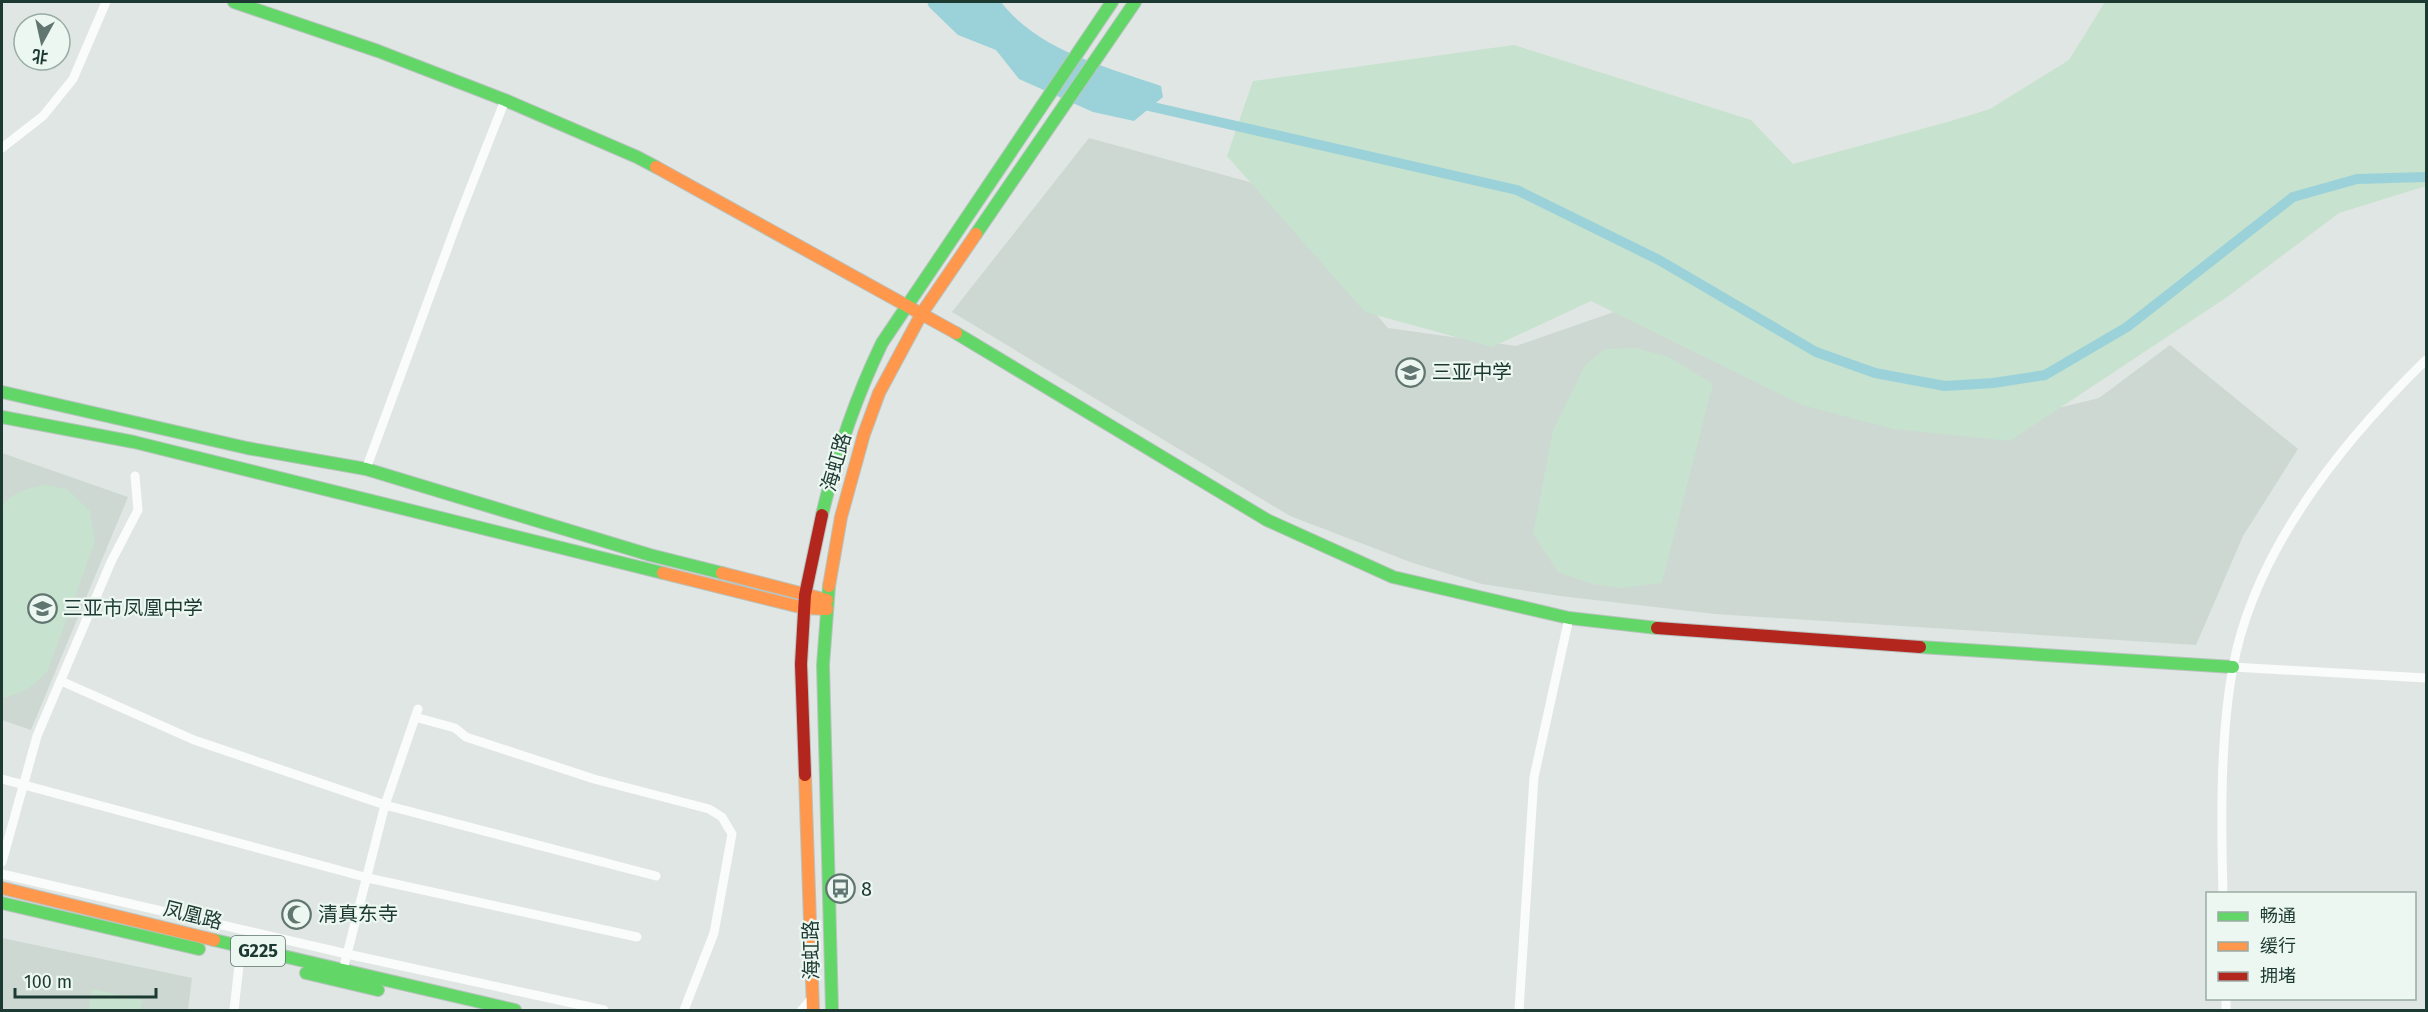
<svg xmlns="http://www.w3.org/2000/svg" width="2428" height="1012" font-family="'Fira Sans','Noto Sans SC',sans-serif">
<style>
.built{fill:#cdd8d3}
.green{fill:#c7e2ce}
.water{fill:#9bd2da}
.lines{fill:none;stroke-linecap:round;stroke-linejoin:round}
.canal{stroke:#9bd2da;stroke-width:10}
.fast-casing{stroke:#b8c3bf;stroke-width:14}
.slow-casing{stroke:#b8c3bf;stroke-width:14}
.jam-casing{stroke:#b8c3bf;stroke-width:14}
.street{stroke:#fafbfb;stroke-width:9}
.fast{stroke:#63d668;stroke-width:12}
.slow{stroke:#ff974d;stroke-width:12}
.jam{stroke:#b3261e;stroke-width:12}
.labels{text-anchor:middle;stroke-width:4.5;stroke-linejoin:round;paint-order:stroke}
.shield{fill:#ecf7f1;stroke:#5b736b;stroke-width:1.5}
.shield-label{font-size:18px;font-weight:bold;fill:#1d3a32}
.poi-label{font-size:20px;fill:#1d3a32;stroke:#ecf7f1;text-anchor:start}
.street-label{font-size:20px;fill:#1d3a32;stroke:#ecf7f1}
</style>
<rect width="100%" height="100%" fill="#e0e6e3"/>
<path class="built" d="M 1089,138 L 1264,186 L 1388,328 L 1516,346 L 1634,305 L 2010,420 L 2099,398 L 2170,345 L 2298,449 L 2243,536 L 2196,645 L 1715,614 L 1560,596 L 1482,584 L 1413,563 L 1290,516 L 952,312 Z
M 2,453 L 128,497 L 31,730 L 2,720 Z
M 2,938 L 192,978 L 188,1010 L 2,1010 Z"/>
<path class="green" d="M 2105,2 L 2426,2 L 2426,186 L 2339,213 L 2227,297 L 2010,441 L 1893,429 L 1802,405 L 1591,301 L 1492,347 L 1365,312 L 1227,156 L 1253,81 L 1514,45 L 1751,120 L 1793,164 L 1951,121 L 1990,109 L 2069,60 Z
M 1636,348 L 1669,357 L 1713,384 L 1662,583 L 1621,588 L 1592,584 L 1558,572 L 1533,534 L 1553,430 L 1585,365 L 1605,349 Z
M 45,485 L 67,489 L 90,511 L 95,542 L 48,670 C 34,686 23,694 2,698 L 2,506 C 13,492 28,488 45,485 Z
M 92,989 L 143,1000 L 140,1010 L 88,1010 Z"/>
<path class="water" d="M 927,2 L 1001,2 C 1039,51 1105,66 1161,86 L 1163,97 L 1134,121 L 1093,112 L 1019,79 L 996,50 L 958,35 L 929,7 Z"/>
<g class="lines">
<path class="canal" d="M 1140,104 L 1517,190 L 1659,260 L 1816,352 L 1875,373 L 1945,386 L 1993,383 L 2045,375 L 2127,327 L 2293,197 L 2357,179 L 2426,177"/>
<defs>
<path id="fast" d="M 234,2 L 378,51 L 505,100 L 637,157 L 656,167
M 976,234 L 1135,2
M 956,333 L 1267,520 L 1393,577 L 1569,618 L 1657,628
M 2,392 L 247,448 L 366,469 L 650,555 L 722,573
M 2,417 L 134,442 L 663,573
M 822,515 C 836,455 855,399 882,343 L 1112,2
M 829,586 L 823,665 L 832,1010
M 1920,647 L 2233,667
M 2,903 L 199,949
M 214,940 L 515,1010
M 306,973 L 378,990"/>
<path id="slow" d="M 656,167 L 956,333
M 663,573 L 804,608 L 827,609
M 722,573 L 827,600
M 829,586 L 841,517 L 864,434 L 879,393 L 922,313 L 976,234
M 805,775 L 813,1010
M 2,888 L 214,940"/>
<path id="jam" d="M 1657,628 L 1920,647
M 805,775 L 801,664 L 805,595 L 822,515"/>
</defs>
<use href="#fast" class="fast-casing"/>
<use href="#slow" class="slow-casing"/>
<use href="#jam" class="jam-casing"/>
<path class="street" d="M 2,148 L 43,116 L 73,79 L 106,2
M 366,469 L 459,217 L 505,100
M 2233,667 L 2426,678
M 61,681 L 194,740 L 385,805 L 656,876
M 415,717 L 455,728 L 466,737 L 594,779 L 709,809 L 722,817 L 732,834 L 714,933 L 684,1010
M 2,779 L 368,878 L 637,937
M 2,862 L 37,736 L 111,562 L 138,510 L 135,476
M 2,874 L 347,954 L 604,1010
M 2223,894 C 2221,822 2220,737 2233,667 C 2255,549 2343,441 2426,360
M 343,970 L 385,805 L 418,709
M 2226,998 L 2226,1010
M 234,1010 L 241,947
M 802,1010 L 813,997
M 1519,1010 L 1534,777 L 1569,618"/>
<use href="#fast" class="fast"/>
<use href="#slow" class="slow"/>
<use href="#jam" class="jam"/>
</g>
<defs>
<symbol id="school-ring" viewBox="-11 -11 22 22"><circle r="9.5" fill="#ecf7f1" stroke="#617670" stroke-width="1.5"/><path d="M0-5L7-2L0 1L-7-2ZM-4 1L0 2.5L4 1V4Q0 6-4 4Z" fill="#617670"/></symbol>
<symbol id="bus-ring" viewBox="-11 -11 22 22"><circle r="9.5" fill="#ecf7f1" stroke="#617670" stroke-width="1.5"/><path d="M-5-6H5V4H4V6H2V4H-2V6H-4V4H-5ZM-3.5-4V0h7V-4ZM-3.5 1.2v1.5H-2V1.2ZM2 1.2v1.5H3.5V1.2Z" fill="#617670"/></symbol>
<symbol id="mosque-ring" viewBox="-11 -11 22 22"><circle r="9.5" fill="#ecf7f1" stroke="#617670" stroke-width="1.5"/><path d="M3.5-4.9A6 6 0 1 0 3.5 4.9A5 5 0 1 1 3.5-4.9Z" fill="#617670"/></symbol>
</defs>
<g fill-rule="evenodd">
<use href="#school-ring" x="1394" y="356" width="33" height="33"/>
<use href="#school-ring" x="26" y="592" width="33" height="33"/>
<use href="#bus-ring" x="824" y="872" width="33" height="33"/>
<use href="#mosque-ring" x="280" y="898" width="33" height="33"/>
</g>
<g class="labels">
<rect class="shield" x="231" y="936" width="54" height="30" rx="4.5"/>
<g class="shield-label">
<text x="258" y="957">G225</text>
</g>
<g class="poi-label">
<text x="1432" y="379">三亚中学</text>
<text x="63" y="615">三亚市凤凰中学</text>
<text x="861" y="896">8</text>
<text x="318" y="921">清真东寺</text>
</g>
<g class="street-label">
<text transform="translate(836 462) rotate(-74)" y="7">海虹路</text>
<text transform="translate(193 915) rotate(14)" y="7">凤凰路</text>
<text transform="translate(811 950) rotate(-91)" y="7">海虹路</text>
</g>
</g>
<rect width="2428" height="1012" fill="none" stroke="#1d3a32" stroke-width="6"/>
<rect x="2206" y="892" width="210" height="108" fill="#ecf7f1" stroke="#99aba5" stroke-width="1.5"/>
<rect x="2218" y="912" width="30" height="9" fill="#63d668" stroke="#99aba5" stroke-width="1.5"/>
<text x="2260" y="922" font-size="18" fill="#1d3a32">畅通</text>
<rect x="2218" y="942" width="30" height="9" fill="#ff974d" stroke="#99aba5" stroke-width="1.5"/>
<text x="2260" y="952" font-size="18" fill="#1d3a32">缓行</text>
<rect x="2218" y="972" width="30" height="9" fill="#b3261e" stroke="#99aba5" stroke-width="1.5"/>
<text x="2260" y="982" font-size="18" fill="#1d3a32">拥堵</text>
<g transform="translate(42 42) rotate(188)"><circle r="28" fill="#ecf7f1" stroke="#99aba5" stroke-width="1.5"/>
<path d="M0-4.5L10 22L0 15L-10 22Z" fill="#617670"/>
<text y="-9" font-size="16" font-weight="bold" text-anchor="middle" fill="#1d3a32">北</text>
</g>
<path d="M15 988v9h141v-9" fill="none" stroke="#1d3a32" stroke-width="3"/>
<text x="24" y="988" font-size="18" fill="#1d3a32" stroke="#ecf7f1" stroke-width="4.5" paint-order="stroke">100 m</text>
</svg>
